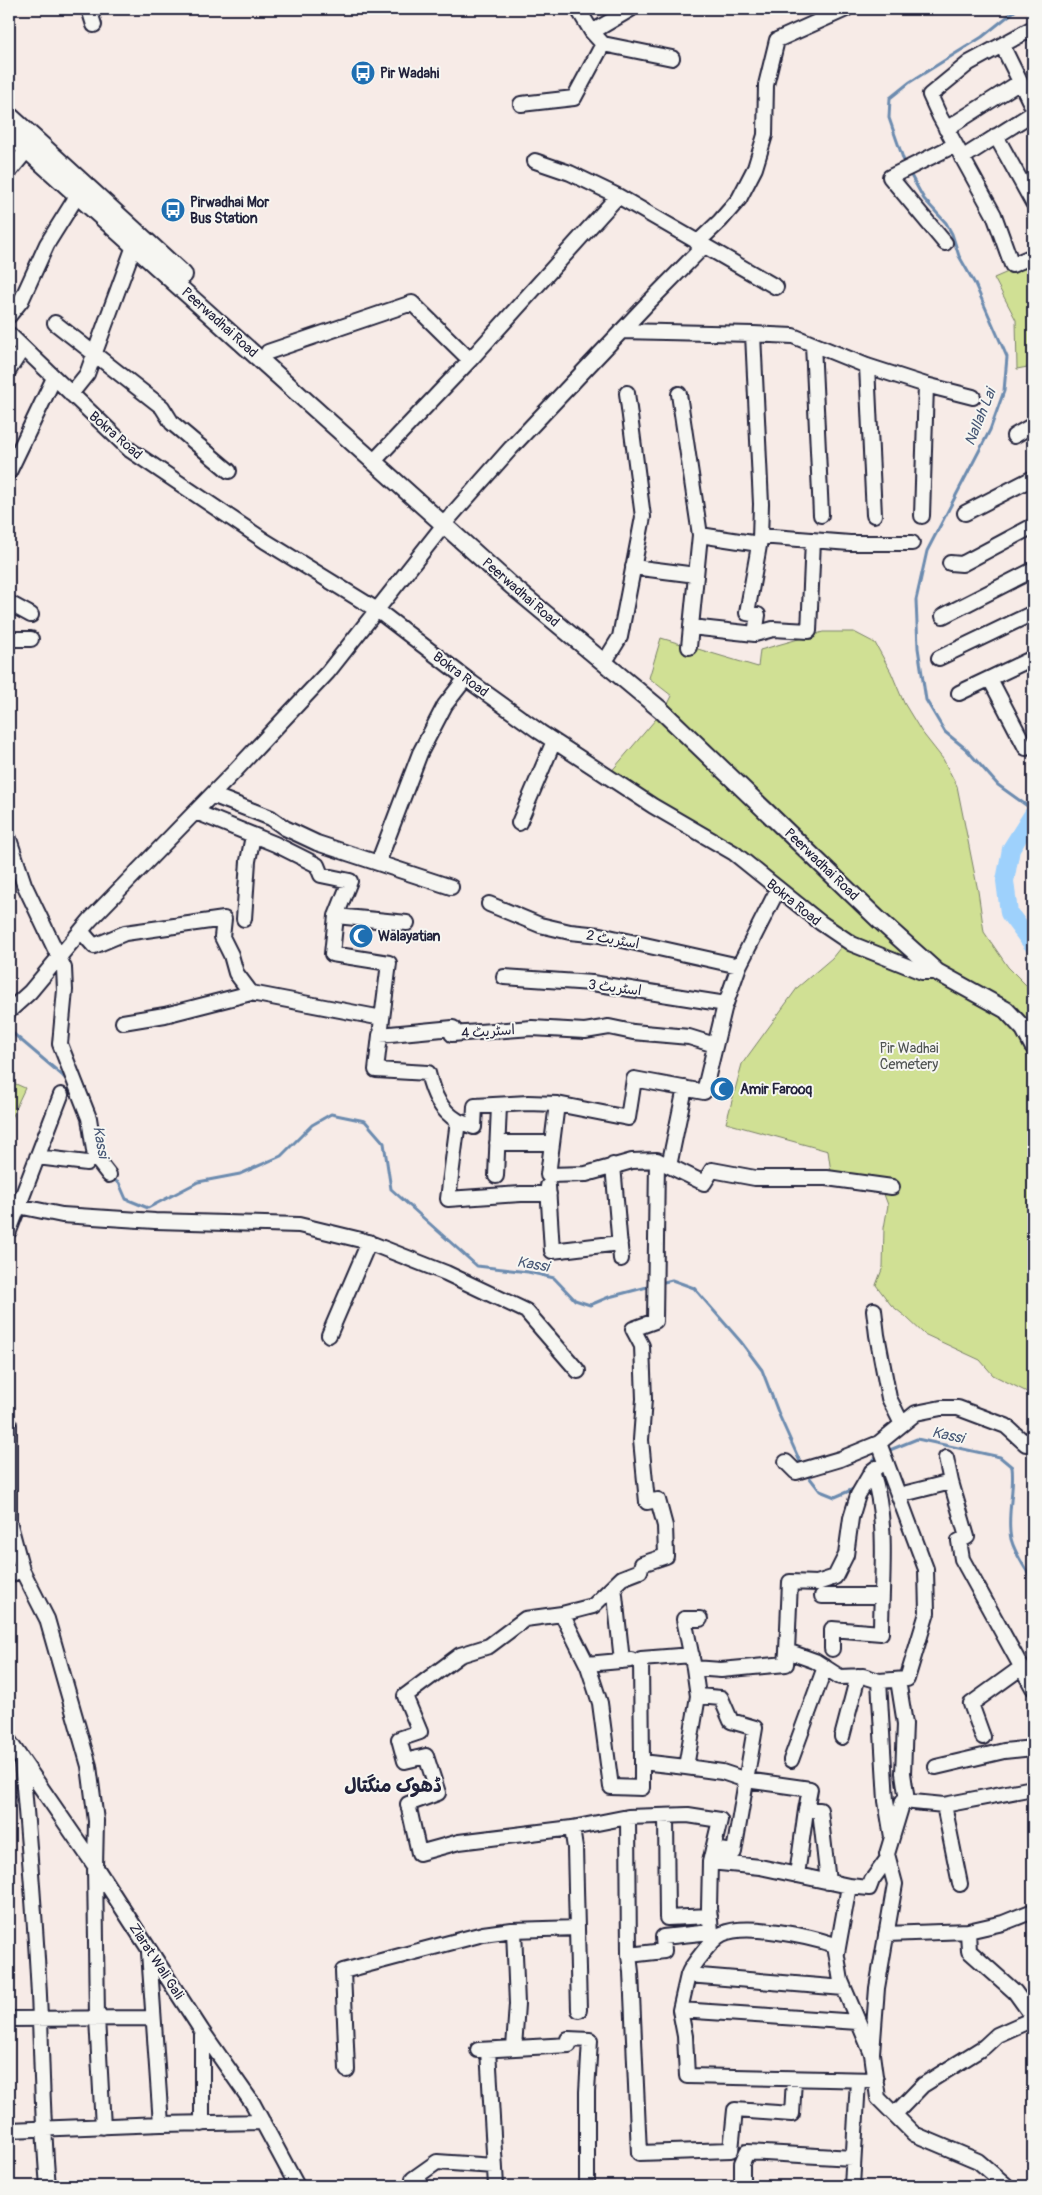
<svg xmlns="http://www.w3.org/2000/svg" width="1042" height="2195" font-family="Pangolin,'Playpen Sans Arabic',sans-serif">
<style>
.green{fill:#d0e094;stroke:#798168}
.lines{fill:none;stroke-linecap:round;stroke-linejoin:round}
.stream{stroke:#6c8baf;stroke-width:3}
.river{stroke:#9ed1fc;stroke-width:18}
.minor-casing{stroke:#22223b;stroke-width:18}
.major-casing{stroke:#22223b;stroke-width:20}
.minor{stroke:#f6f6f2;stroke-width:14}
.major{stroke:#f6f6f2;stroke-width:16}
.labels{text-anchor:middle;stroke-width:4;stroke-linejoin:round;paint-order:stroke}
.poi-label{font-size:14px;font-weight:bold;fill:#22223b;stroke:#f6f6f2;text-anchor:start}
.street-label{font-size:14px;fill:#22223b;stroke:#f6f6f2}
.park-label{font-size:14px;fill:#4e5251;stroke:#f6f6f2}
.water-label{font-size:15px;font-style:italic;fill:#475775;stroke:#f6f6f2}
.district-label{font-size:19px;font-weight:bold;fill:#22223b;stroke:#f6f6f2}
</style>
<rect width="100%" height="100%" fill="#f7ebe7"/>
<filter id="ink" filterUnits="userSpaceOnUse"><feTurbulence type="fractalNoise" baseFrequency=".02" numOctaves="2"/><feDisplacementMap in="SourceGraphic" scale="10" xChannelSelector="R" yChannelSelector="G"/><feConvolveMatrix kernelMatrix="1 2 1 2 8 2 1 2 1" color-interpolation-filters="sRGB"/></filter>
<g filter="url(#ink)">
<path class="green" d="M 1033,261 L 1033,366 L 1017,369 L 1016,320 L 994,278 Z
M 823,632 L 854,632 L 875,643 L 891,672 L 904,703 L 921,731 L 943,759 L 957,786 L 978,891 L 984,932 L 1008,967 L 1033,992 L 1033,1395 L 993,1375 L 980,1360 L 924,1334 L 906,1317 L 891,1305 L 876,1285 L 883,1267 L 884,1228 L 888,1205 L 882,1189 L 832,1179 L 828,1151 L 726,1123 L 742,1064 L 798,987 L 832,958 L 848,938 L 610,773 L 667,706 L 672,696 L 649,678 L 661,638 L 758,667 L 760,650 Z
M 9,1081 L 25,1088 L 10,1120 L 9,1120 Z"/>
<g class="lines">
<path class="stream" d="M 715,9 L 752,11 L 758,9
M 905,164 L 889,118 L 890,98 L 910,82 L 982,37 L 1017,9
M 909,172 L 924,199 L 946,223 L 952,234 L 959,256 L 975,284 L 1007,357 L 1004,391 L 990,430 L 927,551 L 916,600 L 918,648 L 926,700 L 945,732 L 966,749 L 998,785 L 1033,810
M 9,1030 L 62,1075 L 70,1084
M 112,1179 L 119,1183 L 126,1199 L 148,1208 L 198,1182 L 240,1174 L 281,1156 L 312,1125 L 331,1114 L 365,1121 L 384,1143 L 391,1189 L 477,1266 L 528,1272 L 554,1278 L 575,1300 L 590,1305 L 609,1297 L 651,1286
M 660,1283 L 672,1280 L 694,1288 L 741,1342 L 762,1370 L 780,1417 L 802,1466
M 885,1452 L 917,1439 L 1000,1457 L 1012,1467 C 1015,1491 1006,1516 1011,1539 C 1015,1554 1025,1568 1033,1581
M 870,1464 L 879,1454
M 806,1473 L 820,1491 L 835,1497 L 856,1488"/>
<path class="river" d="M 1033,814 L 1011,849 L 1005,881 L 1009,913 L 1033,945"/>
<defs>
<path id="minor" d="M 89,9 L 94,25
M 1033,28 L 969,63 L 930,95 L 940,117 L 994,215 L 1012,265 L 1033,256
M 592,32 L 631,9
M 603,44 L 672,58
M 1002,45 L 1033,108
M 521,104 L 574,98 L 603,44 L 592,32 L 578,9
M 946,129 L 1020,82
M 996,136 L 1033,203
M 962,158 L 1033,113
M 535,161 L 570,173 L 618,196
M 9,172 L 27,150
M 697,243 L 720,221 L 739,199 L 755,168 L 765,135 L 766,85 L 777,40 L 846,9
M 945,243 L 890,177 L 955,145
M 9,316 L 21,301 L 47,244 L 77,196
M 55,323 L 162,407 L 172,423 L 229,471
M 621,331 L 753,334 L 761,504 L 760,540 L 747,613 L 758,615 L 755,634
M 9,334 L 130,450 L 265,541 L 377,610 L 472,683 L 540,732 L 653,806 L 734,853 L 821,923 L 852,944 L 922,972 L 937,972
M 753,334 L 793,336 L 867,366 L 926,385 L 973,397
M 813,344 L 821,515
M 268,352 L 412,303 L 470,360
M 867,366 L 874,515
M 9,370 L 23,348
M 71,394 L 87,374 L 134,246
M 679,394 L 700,535 L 689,647
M 1014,436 L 1033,425
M 374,461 L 470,360 L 618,196 L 776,287
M 9,472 L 54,378
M 965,513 L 1033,478
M 922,516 L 926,385
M 700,535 L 759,544
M 760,536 L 850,543 L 912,543
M 950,563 L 962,564 L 1033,526
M 633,567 L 696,575
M 9,603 L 31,615
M 943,616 L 1033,570
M 691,627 L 755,634 L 773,629 L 809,631 L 813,540
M 9,639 L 31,639
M 939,658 L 1033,613
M 604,663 L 620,637 L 643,517 L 627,393
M 990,679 L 1026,748
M 959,693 L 1033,658
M 212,795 L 271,818 L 285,828 L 317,843 L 378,863
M 196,812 L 275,844 L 317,865 L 321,875 L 350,881 L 336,916
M 519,823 L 554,741
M 9,839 L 24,884 L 64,968 L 65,990 L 60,1044 L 89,1118 L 95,1157 L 109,1175
M 451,887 L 378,863 L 420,753 L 445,705 L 466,678
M 489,904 L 540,925 L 570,932 L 600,935 L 739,966
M 244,919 L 248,861 L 253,836
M 81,931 L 94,946 L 125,933 L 224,919 L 222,937 L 231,955 L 236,973 L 251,993 L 382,1018
M 504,977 L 592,983 L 726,1004
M 9,1011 L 30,992 L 90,920 L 234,772 L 328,672 L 450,517 L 511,448 L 647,304 L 703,247
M 123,1022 L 165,1015 L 251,993
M 381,1027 L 389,963 L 332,954 L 336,916 L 407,923
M 458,1121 C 440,1110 433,1094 428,1073 L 376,1070 L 380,1035 L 453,1028 L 452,1034 L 532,1028 L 585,1031 L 609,1027 L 633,1032 L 689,1037 L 715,1045
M 497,1143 L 552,1143
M 37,1157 L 87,1163
M 657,1160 L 704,1183 L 712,1170 L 755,1178 L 827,1178 L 892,1187
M 613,1165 L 621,1259
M 669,1166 L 685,1088
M 496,1176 L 499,1106
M 548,1186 L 552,1251 L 620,1243
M 549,1194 L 521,1194 L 448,1199 L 458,1121 L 474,1127 L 475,1106 L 528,1103 L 557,1104
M 18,1206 L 62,1215 L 155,1221 L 299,1225 L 365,1241 L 446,1273 L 526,1311 L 578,1371
M 9,1231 L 61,1095
M 874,1310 L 877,1335 L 889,1398 L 902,1424
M 329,1335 L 369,1242
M 9,1424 L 9,1521 L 22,1570 L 9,1575
M 786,1462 L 796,1472 L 840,1459 L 879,1443
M 872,1471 L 858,1495 L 851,1518 L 846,1555 L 835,1577 L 817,1583 L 790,1582 L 787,1651 L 815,1661 L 840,1677 L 863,1676 L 879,1681
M 951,1482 L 967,1537 L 959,1541 L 962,1559 L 1033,1688
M 899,1495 L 951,1482 L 946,1458
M 22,1570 L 47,1619 L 89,1766 L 96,1821 L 95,1866 L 97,2018 L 103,2127
M 614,1586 L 622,1661
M 822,1596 L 881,1596
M 562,1614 L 593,1606 L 622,1578 L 640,1571 L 642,1564 L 666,1556 L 665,1526 L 658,1500 L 647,1502 L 641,1440 L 644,1399 L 642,1346 L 633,1329 L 655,1321 L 657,1160 L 632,1161 L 586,1174 L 548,1175 L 557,1104 L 628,1118 L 634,1079 L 704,1092 L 724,1009 L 739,966 L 778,889
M 700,1619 L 684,1619 L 694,1668 L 721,1670 L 786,1664 L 787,1651
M 832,1649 L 832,1629 L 881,1633 C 881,1580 889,1522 872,1471 L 876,1468
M 692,1655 L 641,1659 L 642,1762 L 686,1767 L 698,1696
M 587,1664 L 631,1660
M 694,1668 L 698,1696 L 721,1698 L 731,1721 L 755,1728 L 734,1852 L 713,1849
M 898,1680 L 905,1724 L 903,1773 L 907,1801
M 842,1737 L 858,1676
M 983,1737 L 971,1704 L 1022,1667
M 9,1741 L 95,1866 L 202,2031 L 253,2104 L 297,2186
M 791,1760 L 825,1667
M 22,1762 C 29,1848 37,1933 40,2019 C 42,2075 43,2131 48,2186
M 686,1767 L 722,1772 L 746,1780 L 810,1789 L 806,1810
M 936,1767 L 1004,1751 L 1033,1748
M 944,1805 L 1033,1788
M 666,1816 L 667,1918 L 710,1916
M 628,1817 L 572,1828 L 459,1842 L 419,1853 L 408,1804 L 438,1793 L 426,1756 L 405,1761 L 399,1739 L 420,1732 L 405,1696 L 460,1655 L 489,1646 L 525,1619 L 562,1614 L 588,1666 L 600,1703 L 611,1787 L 642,1788 L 642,1762
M 572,1828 L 575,1848 L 579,2010
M 892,1837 L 886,1801 L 879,1681 L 907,1679 L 927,1613 L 926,1569 L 879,1443 L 916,1413 L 941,1408 L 958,1408 L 1006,1426 L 1026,1444 L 1033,1437
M 710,1862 L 760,1867 L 849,1886 L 837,1953
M 797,1875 L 806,1810 L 820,1810 L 828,1882
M 849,1886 L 869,1888 L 872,1880 L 888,1858
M 514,1930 L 517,2004 L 514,2048
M 968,1931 L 1003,1923 L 1033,1911
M 886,1934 L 968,1931 L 969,1951 L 1015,1992 L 1033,2017
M 149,1952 L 161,2124
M 629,1955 L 664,1951 L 663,1937 L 711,1932 L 709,1908 L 710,1862 L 720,1820 L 688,1815 L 628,1817 L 629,1955 L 631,1972 L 639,2153 L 731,2150 L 735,2110 L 792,2114 L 794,2079
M 688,1975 L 680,2010 L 858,2022
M 844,1988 L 688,1975 C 691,1966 713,1938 722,1934 C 745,1922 811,1937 835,1945 L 841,1981 L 872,2054 L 878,2098 L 914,2134 L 978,2161 L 1007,2186
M 680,2010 L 685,2036 L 687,2076 L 876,2080
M 9,2019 L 153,2018
M 478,2050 L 569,2045 L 568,2039 L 590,2040 L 587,2092 L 587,2186
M 488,2050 L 496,2186
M 872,2053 L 877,1988 L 895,1884 L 887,1854 L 903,1801 L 944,1805 L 960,1884
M 347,2070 L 343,1971 L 483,1934 L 512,1930 L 577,1928
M 895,2114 L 923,2085 L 984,2047 L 997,2035 L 1033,2019
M 202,2124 L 202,2031
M 9,2130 L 161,2124 L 263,2122
M 414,2186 L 413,2179 L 437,2162 L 494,2166
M 742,2186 L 742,2163 L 747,2152 L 853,2158
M 852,2186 L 858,2080"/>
<path id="major" d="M 9,115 L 184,275
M 9,134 L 512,586 L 661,710 L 878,919 L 937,972 L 1006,1010 L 1024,1029 L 1033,1046"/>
</defs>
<use href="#minor" class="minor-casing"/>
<use href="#major" class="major-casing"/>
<use href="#minor" class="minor"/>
<use href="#major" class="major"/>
</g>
</g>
<defs>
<symbol id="bus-disc" viewBox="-11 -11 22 22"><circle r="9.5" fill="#1f6fb2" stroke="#f6f6f2"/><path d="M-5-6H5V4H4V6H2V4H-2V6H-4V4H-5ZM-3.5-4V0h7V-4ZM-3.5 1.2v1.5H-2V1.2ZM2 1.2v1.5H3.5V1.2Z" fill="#fff"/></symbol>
<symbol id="mosque-disc" viewBox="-11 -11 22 22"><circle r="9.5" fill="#1f6fb2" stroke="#f6f6f2"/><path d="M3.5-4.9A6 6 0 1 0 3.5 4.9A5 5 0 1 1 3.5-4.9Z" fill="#fff"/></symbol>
</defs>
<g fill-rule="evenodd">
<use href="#bus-disc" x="349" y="59" width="28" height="28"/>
<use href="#bus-disc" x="159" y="196" width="28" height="28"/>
<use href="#mosque-disc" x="347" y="922" width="28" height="28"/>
<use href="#mosque-disc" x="708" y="1075" width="28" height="28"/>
</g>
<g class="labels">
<g class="poi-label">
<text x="380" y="78">Pir Wadahi</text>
<text x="190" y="207">Pirwadhai Mor<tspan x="190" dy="16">Bus Station</tspan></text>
<text x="378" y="941">Walayatian</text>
<text x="740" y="1094">Amir Farooq</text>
</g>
<g class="street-label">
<text transform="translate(220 322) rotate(42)" y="5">Peerwadhai Road</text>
<text transform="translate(116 435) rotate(41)" y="5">Bokra Road</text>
<text transform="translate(521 592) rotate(41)" y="5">Peerwadhai Road</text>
<text transform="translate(461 674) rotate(37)" y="5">Bokra Road</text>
<text transform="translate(822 864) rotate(44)" y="5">Peerwadhai Road</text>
<text transform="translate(794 902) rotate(39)" y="5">Bokra Road</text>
<text transform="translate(613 939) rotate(10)" y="5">اسٹریٹ 2</text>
<text transform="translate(615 987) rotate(7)" y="5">اسٹریٹ 3</text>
<text transform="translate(488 1031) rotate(-4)" y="5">اسٹریٹ 4</text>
<text transform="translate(157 1961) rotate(57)" y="5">Ziarat Wali Gali</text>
</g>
<g class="park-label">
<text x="909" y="1053">Pir Wadhai<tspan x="909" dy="16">Cemetery</tspan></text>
</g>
<g class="water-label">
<text transform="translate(980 417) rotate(-68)" y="5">Nallah Lai</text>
<text transform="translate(101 1142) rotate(80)" y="5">Kassi</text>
<text transform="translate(533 1264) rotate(10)" y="5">Kassi</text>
<text transform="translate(948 1435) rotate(12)" y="5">Kassi</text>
</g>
<g class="district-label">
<text x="393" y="1792">ڈھوک منگتال</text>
</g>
</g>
<rect width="1042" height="2195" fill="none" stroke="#f6f6f2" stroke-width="30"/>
<rect x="15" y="15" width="1012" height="2165" fill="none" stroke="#22223b" stroke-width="2" filter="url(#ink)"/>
</svg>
